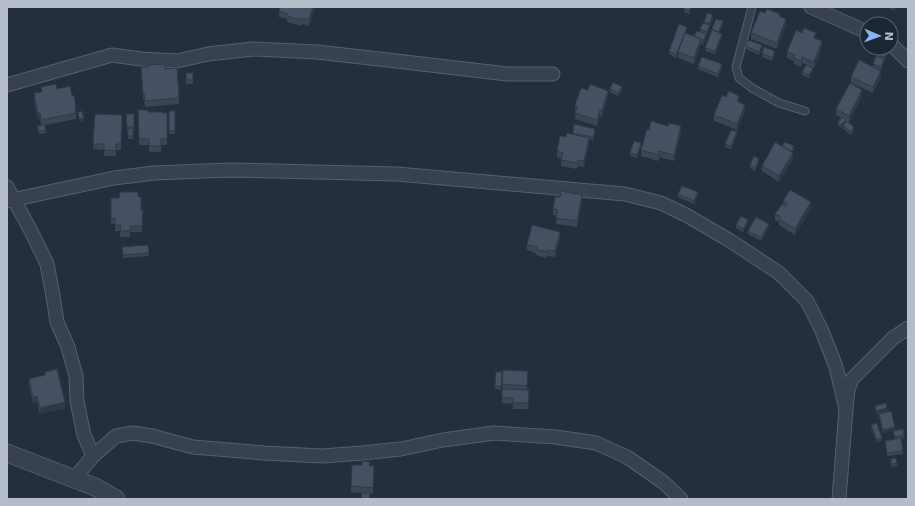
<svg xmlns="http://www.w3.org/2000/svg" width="915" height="506" font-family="'DejaVu Sans',sans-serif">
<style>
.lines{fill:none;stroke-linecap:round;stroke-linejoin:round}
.service-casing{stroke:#565f6c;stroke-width:9}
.minor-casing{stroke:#565f6c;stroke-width:15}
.tertiary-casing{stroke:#565f6c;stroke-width:19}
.service{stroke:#38414e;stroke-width:7}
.minor{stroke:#38414e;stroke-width:13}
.tertiary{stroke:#38414e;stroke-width:17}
.wall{fill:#3b4654}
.shaded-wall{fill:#303945}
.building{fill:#455162;stroke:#303945}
</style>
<rect width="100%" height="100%" fill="#242f3e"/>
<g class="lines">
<defs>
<path id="service" d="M 752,7 L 736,67 L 739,78 L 752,88 L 779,103 L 805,111"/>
<path id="minor" d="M 811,7 L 867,32
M 891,44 L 908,61
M 7,85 L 112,55 L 141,59 L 177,61 L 208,54 L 253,49 L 317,52 L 388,60 L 507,74 L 553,74
M 7,187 L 31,231 L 47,264 L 53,296 L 57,322 L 68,347 L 76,376 L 77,401 L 84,435 L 93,456
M 7,201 L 114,178 L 154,173 L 230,170 L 397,174 L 625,194 L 661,203 L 686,215 L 729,240 L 779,273 L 807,301 L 822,331 L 836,367 L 846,409
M 74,479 L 93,456 L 116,436 L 133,433 L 152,436 L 193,447 L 264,453 L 322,456 L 362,453 L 401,449 L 443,440 L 494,433 L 556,437 L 596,443 L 627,457 L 663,482 L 681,499
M 839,499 L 846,409 L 848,390 L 852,379 L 893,338 L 908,328"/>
<path id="tertiary" d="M 7,453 L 95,487 L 116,499"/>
</defs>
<use href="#service" class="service-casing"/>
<use href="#minor" class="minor-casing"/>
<use href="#tertiary" class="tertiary-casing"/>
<use href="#service" class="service"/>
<use href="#minor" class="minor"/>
<use href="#tertiary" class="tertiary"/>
</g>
<path class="wall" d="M 280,7 L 315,7 L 309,26 L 302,24 L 301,26 L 287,22 L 287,19 L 279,17 L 279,11 Z
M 692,7 L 689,14 L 684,12 L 684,9 Z
M 888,7 L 897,7 L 894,11 Z
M 765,13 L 780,17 L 786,25 L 777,49 L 751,39 L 751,33 Z
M 713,18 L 707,35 L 706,34 L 706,37 L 703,45 L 701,44 L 694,64 L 678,58 L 678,53 L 676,58 L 669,54 L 669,51 L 687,30 L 686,33 L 694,36 L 700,32 L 700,29 L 704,22 Z
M 723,24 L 719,33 L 722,37 L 715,54 L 705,51 L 705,48 L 712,30 L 712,29 Z
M 816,38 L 822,47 L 814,68 L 802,63 L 801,67 L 794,64 L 794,61 L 787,58 L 787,52 Z
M 746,46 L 762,48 L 759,55 L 746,49 Z
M 877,48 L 889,48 L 881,70 L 873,67 L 873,64 L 877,56 L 877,53 L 876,53 Z
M 762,53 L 775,54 L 772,61 L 762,57 Z
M 698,66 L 722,68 L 718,77 L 698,69 Z
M 141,67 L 165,69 L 179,98 L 179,104 L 145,107 L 144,99 L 143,99 Z
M 813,71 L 809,78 L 802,75 L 802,72 Z
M 186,73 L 193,73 L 193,84 L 186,84 Z
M 851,77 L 881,77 L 873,93 L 851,83 Z
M 41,87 L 57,89 L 76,107 L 76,119 L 45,125 L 46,133 L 39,134 L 37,126 L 41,125 L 40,119 L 38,120 L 34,99 L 34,93 L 41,92 Z
M 610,89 L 622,90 L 618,96 L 610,92 Z
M 862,96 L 849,122 L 854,130 L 851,135 L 843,128 L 843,125 L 841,128 L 838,125 L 838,122 L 841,118 L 836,115 L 836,109 Z
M 608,97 L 602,117 L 600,116 L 597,126 L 575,119 L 576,112 L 575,111 L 575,105 Z
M 739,102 L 745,111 L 737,130 L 714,121 L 714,115 Z
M 138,110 L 167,113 L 167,145 L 161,145 L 161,152 L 149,152 L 149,145 L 139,145 Z
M 169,111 L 175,111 L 175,134 L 169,134 Z
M 126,114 L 134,114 L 133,139 L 128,139 L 128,130 L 127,130 Z
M 122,121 L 121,150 L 116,150 L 116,156 L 104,156 L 104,150 L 93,149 L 93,144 Z
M 595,132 L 593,140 L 589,139 L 589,144 L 584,167 L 578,166 L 577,169 L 561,166 L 561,159 L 557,157 L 557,151 L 566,137 L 573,134 L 573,133 Z
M 681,132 L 674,161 L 659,157 L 659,161 L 641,156 L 641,150 Z
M 737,135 L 731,149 L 725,147 L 725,144 Z
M 641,146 L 637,158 L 630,156 L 630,153 Z
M 782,146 L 794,149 L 792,152 L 793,159 L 779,182 L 762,171 L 762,166 Z
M 759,162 L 755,171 L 750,168 L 750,165 Z
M 678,194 L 698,195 L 694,204 L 678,197 Z
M 138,197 L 141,210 L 143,210 L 142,232 L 130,232 L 130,237 L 120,237 L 120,231 L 115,231 L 115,224 L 111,224 L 111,198 Z
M 582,201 L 577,227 L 556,224 L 557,216 L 553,215 L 553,209 Z
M 783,201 L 811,208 L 795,235 L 779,225 L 779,222 L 775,220 L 775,214 L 783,205 Z
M 748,223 L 743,232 L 736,228 L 736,225 Z
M 769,227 L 761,241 L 748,234 L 748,231 Z
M 560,238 L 555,257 L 547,256 L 547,258 L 536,255 L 536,253 L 527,250 L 527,245 Z
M 148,245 L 149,256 L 123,258 L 122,247 Z
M 503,370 L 528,377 L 527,390 L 529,396 L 528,409 L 513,409 L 513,404 L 502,403 Z
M 45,372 L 65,408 L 40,414 L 37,402 L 33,403 L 29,385 L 29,379 L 45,375 Z
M 496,372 L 502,372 L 501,390 L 495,389 Z
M 891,411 L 883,433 L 879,417 L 879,414 Z
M 871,425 L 882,441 L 877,443 L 871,428 Z
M 893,431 L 904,435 L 904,438 L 901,439 L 903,454 L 887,456 L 885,441 L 895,439 Z
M 891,459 L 897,463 L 897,466 L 891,467 Z
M 370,466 L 374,472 L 373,494 L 351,492 L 351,486 Z"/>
<path class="shaded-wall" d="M 313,7 L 315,7 L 309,26 L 309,20 Z
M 691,7 L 692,7 L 689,14 L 689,11 Z
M 894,7 L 897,7 L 894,11 Z
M 713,15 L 713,18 L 707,35 L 707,32 Z
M 786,19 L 786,25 L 777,49 L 777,43 Z
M 723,21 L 723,24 L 719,35 L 719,32 Z
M 687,27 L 687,30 L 676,58 L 676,55 Z
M 706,34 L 706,37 L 703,45 L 703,41 Z
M 722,34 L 722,37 L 715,54 L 715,51 Z
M 701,39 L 701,45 L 694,64 L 694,58 Z
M 822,41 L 822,47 L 814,68 L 814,62 Z
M 762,45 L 762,48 L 759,55 L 759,52 Z
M 888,48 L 889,48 L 885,60 L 885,57 Z
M 775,51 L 775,54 L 772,61 L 772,58 Z
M 802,57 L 802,63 L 801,67 L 801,61 Z
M 884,59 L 884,62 L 881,70 L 881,67 Z
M 722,64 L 722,68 L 718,77 L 718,74 Z
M 813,68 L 813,71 L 809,78 L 809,75 Z
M 881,71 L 881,77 L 873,93 L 873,87 Z
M 622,87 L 622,90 L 618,96 L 618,93 Z
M 862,90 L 862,96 L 849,122 L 849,116 Z
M 608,91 L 608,97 L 602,117 L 602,111 Z
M 739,96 L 739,102 L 737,107 L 737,101 Z
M 745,105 L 745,111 L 737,130 L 737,124 Z
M 600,110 L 600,116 L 597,126 L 597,120 Z
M 40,113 L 40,119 L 38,120 L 38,114 Z
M 84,118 L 84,121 L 79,122 L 79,119 Z
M 846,120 L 846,123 L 841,128 L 841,125 Z
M 681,126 L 681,132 L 674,161 L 674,155 Z
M 854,127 L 854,130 L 851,135 L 851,132 Z
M 737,132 L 737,135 L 731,149 L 731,146 Z
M 589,138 L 589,144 L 584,167 L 584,161 Z
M 641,143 L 641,146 L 637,158 L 637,155 Z
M 793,153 L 793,159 L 779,182 L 779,176 Z
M 759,159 L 759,162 L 755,171 L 755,168 Z
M 698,192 L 698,195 L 694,204 L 694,201 Z
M 582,195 L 582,201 L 577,227 L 577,221 Z
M 811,202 L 811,208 L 795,235 L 795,229 Z
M 748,220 L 748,223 L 743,232 L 743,229 Z
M 769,224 L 769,227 L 761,241 L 761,238 Z
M 560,232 L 560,238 L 555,257 L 555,251 Z
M 37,396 L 37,402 L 33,403 L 33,397 Z
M 65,402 L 65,408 L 40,414 L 40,408 Z
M 887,408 L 887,411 L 876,415 L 876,411 Z
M 895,427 L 895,430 L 883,433 L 883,430 Z
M 882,438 L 882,441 L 877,443 L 877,440 Z"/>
<path class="building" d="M 280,7 L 313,7 L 309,20 L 302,18 L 301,20 L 287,16 L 288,14 L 279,11 Z
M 685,7 L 691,7 L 689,11 L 684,9 Z
M 767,9 L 780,14 L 779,16 L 786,19 L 777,43 L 751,33 L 760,11 L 765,13 Z
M 707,13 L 713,15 L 709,24 L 704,22 Z
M 716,19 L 723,21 L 719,32 L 712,29 Z
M 703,23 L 710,25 L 707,32 L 700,29 Z
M 679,24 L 687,27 L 676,55 L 669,51 Z
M 804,28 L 816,33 L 814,38 L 822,41 L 814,62 L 802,57 L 801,61 L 794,58 L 795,55 L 787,52 L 796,30 L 802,33 Z
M 712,30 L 722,34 L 715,51 L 705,48 Z
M 697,31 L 706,34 L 703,41 L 701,41 L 701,39 L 694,36 Z
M 685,33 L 701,39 L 694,58 L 678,52 Z
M 748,40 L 762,45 L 759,52 L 746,46 Z
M 764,47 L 775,51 L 772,58 L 762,53 Z
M 877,48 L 888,48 L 885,57 L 877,54 L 878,50 L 876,50 Z
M 876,56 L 884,59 L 881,67 L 873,64 Z
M 702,57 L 722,64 L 718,74 L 698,66 Z
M 859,60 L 881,71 L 873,87 L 851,77 Z
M 165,64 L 165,69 L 177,68 L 179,98 L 145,101 L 144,93 L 143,93 L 141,67 L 148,67 L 148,65 Z
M 806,65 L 813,68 L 809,75 L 802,72 Z
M 186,73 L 193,73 L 193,80 L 186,80 Z
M 613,82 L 622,87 L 618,93 L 610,89 Z
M 850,83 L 862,90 L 849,116 L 836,109 Z
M 56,84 L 57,89 L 70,86 L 72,96 L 74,95 L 76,107 L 75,107 L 76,113 L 41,120 L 40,113 L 38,114 L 34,93 L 42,92 L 41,87 Z
M 590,84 L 608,91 L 602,111 L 600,110 L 597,120 L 575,113 L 577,106 L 575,105 L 581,88 L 588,90 Z
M 729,91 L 739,96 L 737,101 L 745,105 L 737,124 L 714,115 L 722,95 L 726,97 Z
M 138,110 L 148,110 L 148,112 L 163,112 L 162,113 L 167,113 L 167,139 L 161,139 L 161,146 L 149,146 L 149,139 L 139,139 Z
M 82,111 L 84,118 L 79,119 L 78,112 Z
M 169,111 L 175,111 L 175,131 L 169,131 Z
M 95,114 L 122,115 L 121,144 L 116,144 L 116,151 L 104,150 L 104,144 L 93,144 Z
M 126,114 L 134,114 L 134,127 L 127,127 Z
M 842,117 L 846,120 L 841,125 L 838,122 Z
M 651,121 L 668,126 L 669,123 L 681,126 L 674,155 L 659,151 L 659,155 L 641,150 L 647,129 L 649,130 Z
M 847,121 L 854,127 L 851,132 L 843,125 Z
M 574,124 L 595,129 L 593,137 L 573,133 Z
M 45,125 L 46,130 L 39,131 L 37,126 Z
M 133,128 L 133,136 L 128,136 L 128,129 Z
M 731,130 L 737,132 L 731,146 L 725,144 Z
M 567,133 L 589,138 L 584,161 L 578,160 L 577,163 L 561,160 L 563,153 L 557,151 L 560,136 L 566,137 Z
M 634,141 L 641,143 L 637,155 L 630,153 Z
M 775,142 L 793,153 L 779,176 L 762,166 Z
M 785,142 L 794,146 L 791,151 L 782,146 Z
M 754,156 L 759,159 L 755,168 L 750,165 Z
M 682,186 L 698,192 L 694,201 L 678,194 Z
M 790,190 L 811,202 L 795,229 L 779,219 L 780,216 L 775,214 L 782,204 L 785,206 L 787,203 L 783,201 Z
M 561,191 L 582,195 L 577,221 L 556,218 L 558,210 L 553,209 L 555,197 L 560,197 Z
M 120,192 L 138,192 L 138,197 L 141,197 L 141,210 L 143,210 L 142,226 L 130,226 L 130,231 L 120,231 L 121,225 L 115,225 L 115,218 L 111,218 L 111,198 L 119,198 Z
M 741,216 L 748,220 L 743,229 L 736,225 Z
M 756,217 L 769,224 L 761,238 L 748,231 Z
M 532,225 L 560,232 L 555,251 L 547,250 L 547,252 L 536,249 L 537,247 L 527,245 Z
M 148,245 L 149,253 L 123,255 L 122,247 Z
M 57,369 L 65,402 L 40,408 L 37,396 L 33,397 L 29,379 L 45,375 L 45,372 Z
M 503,370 L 528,371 L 527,386 L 502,384 Z
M 496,372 L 502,372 L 501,387 L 495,386 Z
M 502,389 L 529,390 L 528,403 L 513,403 L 513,398 L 502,397 Z
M 886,403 L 887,408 L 876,411 L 875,406 Z
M 891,411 L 895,427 L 883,430 L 879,414 Z
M 877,423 L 882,438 L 877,440 L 871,425 Z
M 903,429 L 904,435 L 895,437 L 893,431 Z
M 901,438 L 903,451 L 887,453 L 885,441 Z
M 896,458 L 897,463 L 891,464 L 891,459 Z
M 362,461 L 370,462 L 369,466 L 374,466 L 373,488 L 351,486 L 352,465 L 362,465 Z
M 362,493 L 370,493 L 369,499 L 361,499 Z"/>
<rect width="915" height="506" fill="none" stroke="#b4bcc9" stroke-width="16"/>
<g transform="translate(879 36) rotate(92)"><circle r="19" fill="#1d2633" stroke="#59626f"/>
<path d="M0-3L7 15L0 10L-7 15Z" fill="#8ab4f8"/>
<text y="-6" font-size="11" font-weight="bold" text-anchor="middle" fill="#b4bcc9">N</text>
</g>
</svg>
